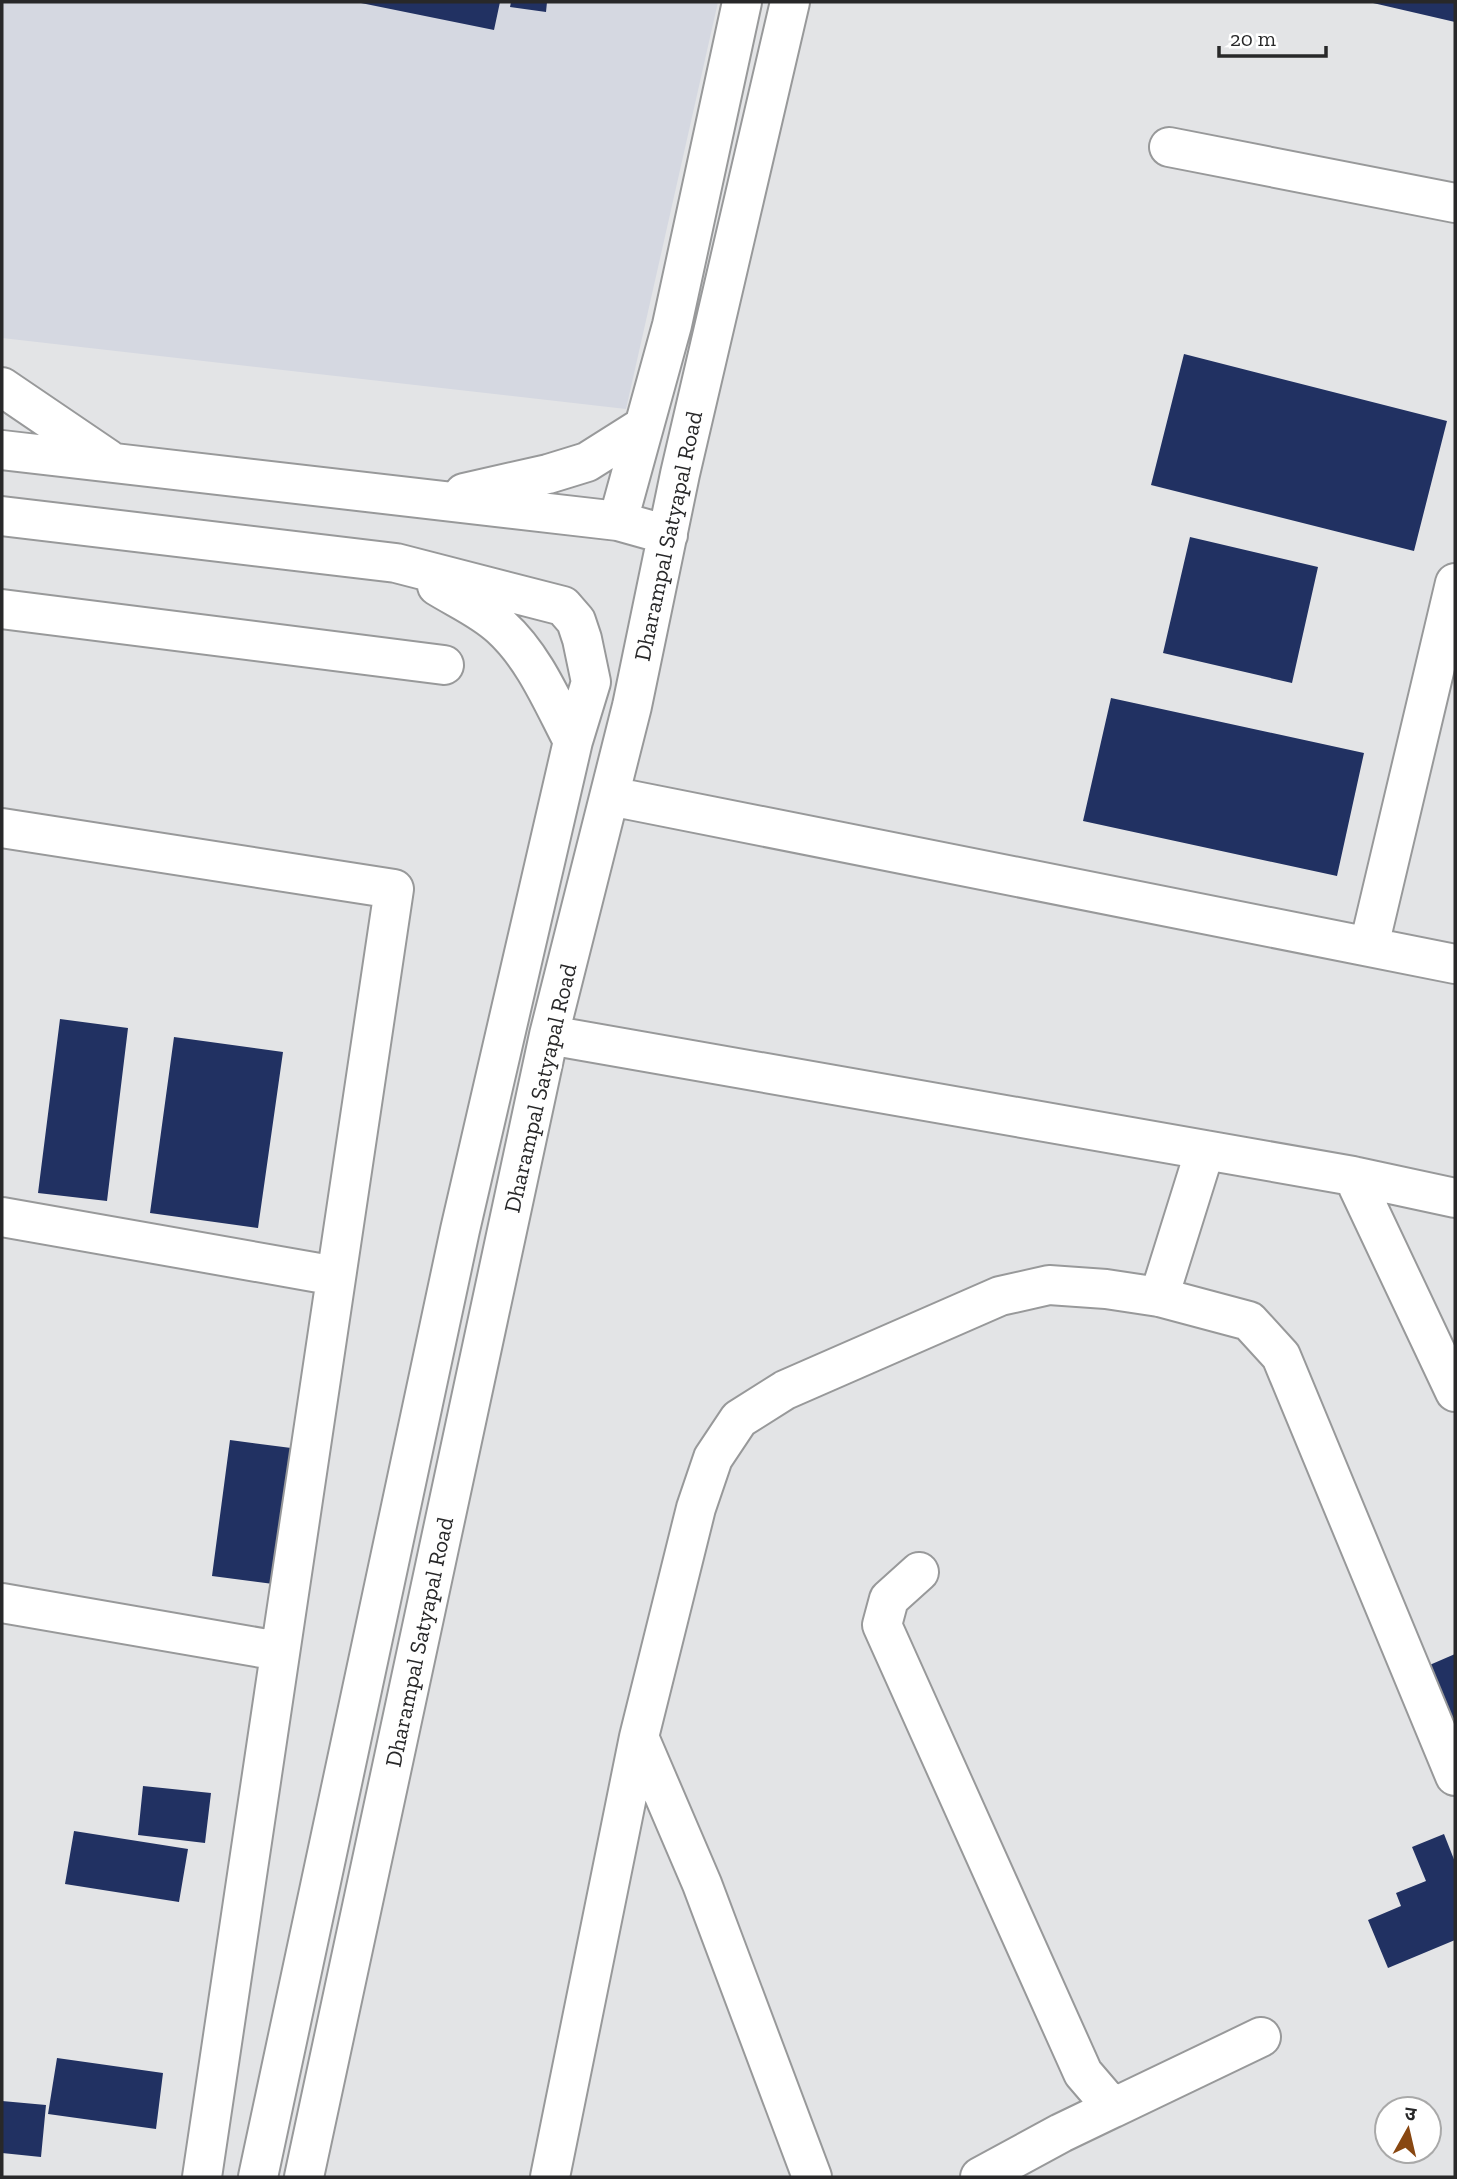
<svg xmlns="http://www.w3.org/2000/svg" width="1457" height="2179" font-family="'Zilla Slab','Noto Sans Devanagari',serif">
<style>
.built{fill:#d5d8e1}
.building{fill:#213162}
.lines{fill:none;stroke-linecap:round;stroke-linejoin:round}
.minor-casing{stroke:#98999a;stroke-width:42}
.minor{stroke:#fff;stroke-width:38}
.labels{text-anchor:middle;stroke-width:7;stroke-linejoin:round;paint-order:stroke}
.street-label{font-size:23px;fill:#282829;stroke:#fff}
</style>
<rect width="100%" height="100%" fill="#e3e4e6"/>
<path class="built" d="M 2,2 L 718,2 L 626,409 L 2,338 Z"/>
<path class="building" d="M 356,2 L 500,2 L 494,30 Z
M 511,2 L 547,2 L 546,12 L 510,7 Z
M 1373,2 L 1455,2 L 1455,22 L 1373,3 Z
M 1184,354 L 1447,421 L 1414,551 L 1151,485 Z
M 1190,537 L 1318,567 L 1292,683 L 1163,653 Z
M 1111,698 L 1364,753 L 1337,876 L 1083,821 Z
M 60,1019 L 128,1028 L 107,1201 L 38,1193 Z
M 174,1037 L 283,1052 L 258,1228 L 150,1213 Z
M 230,1440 L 299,1449 L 281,1585 L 212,1576 Z
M 1455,1654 L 1455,1732 L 1425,1667 Z
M 143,1786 L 211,1793 L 205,1843 L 138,1835 Z
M 74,1831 L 188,1849 L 179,1902 L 65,1884 Z
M 1444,1834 L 1455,1862 L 1455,1940 L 1388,1968 L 1368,1920 L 1401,1906 L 1396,1893 L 1426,1881 L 1412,1847 Z
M 57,2058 L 163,2073 L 156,2129 L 48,2114 Z
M 2,2101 L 46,2105 L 41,2157 L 2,2153 Z"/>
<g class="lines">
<defs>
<path id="minor" d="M 1169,147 L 1455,203
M 2,387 L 108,459
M 2,450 L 618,521 L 668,535
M 464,493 L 548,474 L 587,462 L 644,426
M 2,516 L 396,563 L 563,606 L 576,621 L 582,639 L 591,682 L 573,741 L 460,1230 L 258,2177
M 618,521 L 672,325 L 742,2
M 437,586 C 458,599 483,610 501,627 C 534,657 552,701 573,741
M 2,609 L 444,665
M 610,796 L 1455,964
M 2,828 L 394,889 L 202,2177
M 1369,946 L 1455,583
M 549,1035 L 1353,1176 L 1455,1198
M 1353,1176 L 1455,1392
M 2,1217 L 336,1276
M 1159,1297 L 1205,1150
M 919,1572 L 889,1599 L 882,1625 L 1083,2073 L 1113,2108 L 1061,2133 L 980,2177
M 2,1603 L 279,1651
M 639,1737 L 702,1884 L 812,2177
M 1113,2108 L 1261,2037
M 304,2177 L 549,1035 L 632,706 L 680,474 L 790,2
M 550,2177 L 639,1737 L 696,1508 L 713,1458 L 739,1419 L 785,1390 L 1000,1296 L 1049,1285 L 1106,1289 L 1159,1297 L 1249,1321 L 1281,1356 L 1455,1776"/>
</defs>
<use href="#minor" class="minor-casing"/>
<use href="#minor" class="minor"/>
</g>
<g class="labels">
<g class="street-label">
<text transform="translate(668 536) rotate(-78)" y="8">Dharampal Satyapal Road</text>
<text transform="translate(540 1088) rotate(-77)" y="8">Dharampal Satyapal Road</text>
<text transform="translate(419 1642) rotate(-78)" y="8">Dharampal Satyapal Road</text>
</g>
</g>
<rect width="1457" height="2179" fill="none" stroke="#282829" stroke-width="7"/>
<g transform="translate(1408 2130) rotate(8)"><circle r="33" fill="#ffffff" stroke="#a9a9a9" stroke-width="2"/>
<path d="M0-5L12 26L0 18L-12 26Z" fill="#884711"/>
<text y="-10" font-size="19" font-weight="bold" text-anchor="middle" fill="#282829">उ</text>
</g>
<path d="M1219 46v10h107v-10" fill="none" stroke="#282829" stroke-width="3.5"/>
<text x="1230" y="46" font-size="21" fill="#282829" stroke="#ffffff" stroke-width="5" paint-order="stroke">20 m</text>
</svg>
